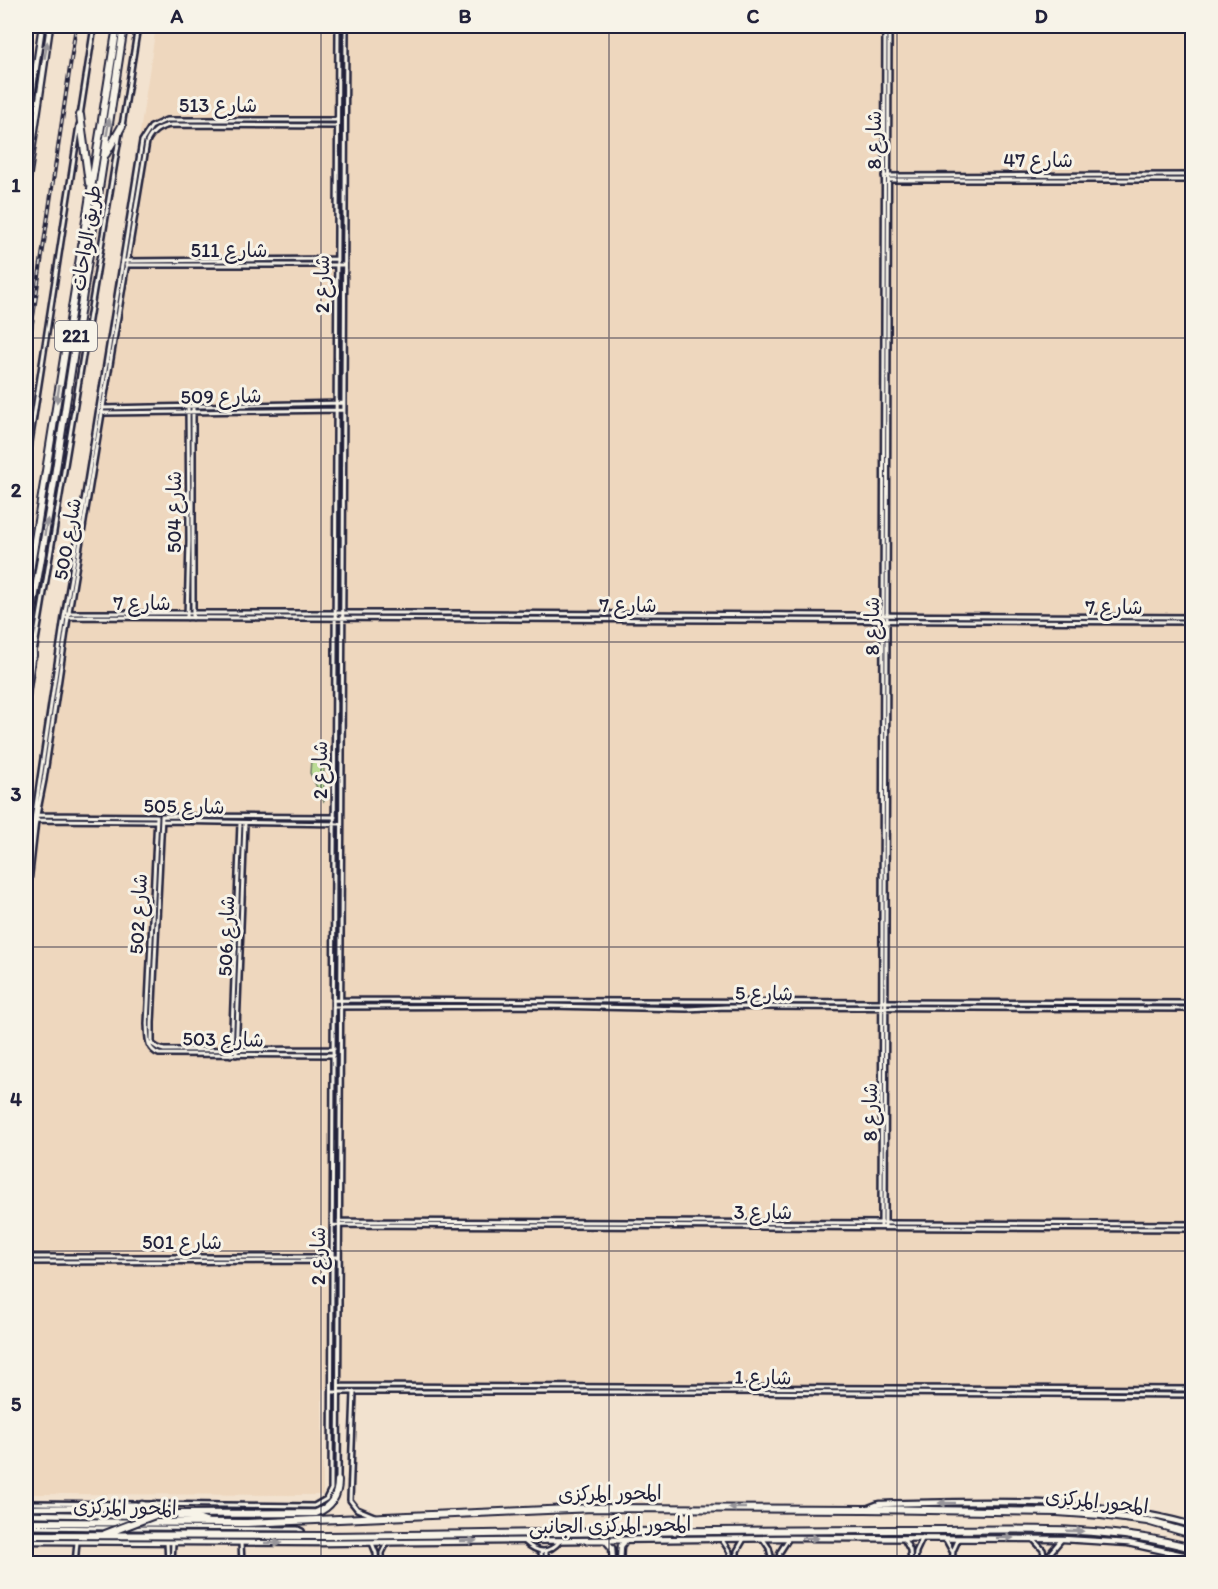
<svg xmlns="http://www.w3.org/2000/svg" width="1218" height="1589" font-family="Itim,'Playpen Sans Arabic',sans-serif">
<style>
.built{fill:#eed7be}
.green{fill:#badb94;stroke:#6e7e68;stroke-width:1.5}
.lines{fill:none;stroke-linecap:round;stroke-linejoin:round}
.street-casing{stroke:#22223b;stroke-width:8}
.secondary-casing{stroke:#22223b;stroke-width:9}
.highway-casing{stroke:#22223b;stroke-width:10}
.street{stroke:#f7f3e8;stroke-width:3}
.secondary{stroke:#f7f3e8;stroke-width:4.5}
.highway{stroke:#f7f3e8;stroke-width:6}
.rail-casing{stroke:#22223b;stroke-width:4}
.rail{stroke:#f7f3e8;stroke-width:1.5;stroke-dasharray:4.5;stroke-linecap:butt}
.highway-bridge-casing{stroke:#22223b;stroke-width:10;stroke-linecap:butt}
.highway-bridge{stroke:#f7f3e8;stroke-width:6}
.oneway{fill:#97959a}
.grid{fill:none;stroke:#22223b;stroke-width:1.5;stroke-opacity:0.55}
.labels{text-anchor:middle;stroke-width:6;stroke-linejoin:round;paint-order:stroke}
.shield{fill:#f7f3e8;stroke:#62616f;stroke-width:1.5}
.shield-label{font-size:18px;font-weight:bold;fill:#22223b}
.street-label{font-size:20px;fill:#22223b;stroke:#f7f3e8}
.neatline{fill:none;stroke:#22223b;stroke-width:2}
.grid-label{font-size:20px;text-anchor:middle;font-weight:bold;fill:#22223b}
</style>
<rect width="100%" height="100%" fill="#f2e2cf"/>
<filter id="ink" filterUnits="userSpaceOnUse"><feTurbulence type="fractalNoise" baseFrequency=".0167" numOctaves="2"/><feDisplacementMap in="SourceGraphic" scale="12" xChannelSelector="R" yChannelSelector="G"/><feConvolveMatrix kernelMatrix="1 2 1 2 8 2 1 2 1" color-interpolation-filters="sRGB"/></filter>
<g filter="url(#ink)">
<path class="built" d="M 156,26 L 1192,26 L 1192,1392 L 322,1389 L 323,1495 L 26,1494 L 26,923 L 38,823 L 67,620 Z"/>
<path class="green" d="M 311,759 L 324,759 L 324,802 L 310,773 Z"/>
<g class="lines">
<defs>
<path id="street" d="M 80,116 L 94,26
M 122,126 L 138,26
M 884,176 L 1192,175
M 889,180 L 1192,180
M 125,261 L 336,259
M 126,265 L 344,265
M 103,408 L 344,403
M 103,413 L 344,410
M 26,468 L 79,125
M 65,613 L 457,613 L 1192,617
M 64,617 L 1192,622
M 187,618 L 189,541 L 188,405
M 193,618 L 193,405
M 35,647 L 120,132
M 26,705 L 33,656
M 37,815 L 156,816
M 157,816 L 147,1024 C 148,1037 146,1049 159,1054 L 334,1055
M 162,816 L 152,1023 L 152,1044 L 158,1048 L 164,1050 L 334,1049
M 163,816 L 335,817
M 37,820 L 156,821
M 163,821 L 341,824
M 26,873 L 64,617 L 84,501 L 142,141 L 151,127 L 166,120 L 337,120
M 26,909 L 36,820 L 44,780 L 68,618 L 147,142 C 152,131 160,126 172,125 L 337,126
M 334,1000 L 1192,1003
M 334,1007 L 549,1006 L 687,1009 L 726,1007 L 1192,1009
M 231,1055 L 240,823
M 236,1055 L 245,823
M 339,1221 L 1192,1224
M 333,1225 L 1192,1229
M 881,1227 L 885,26
M 885,1227 L 889,26
M 26,1257 L 339,1257
M 26,1262 L 333,1261
M 339,1386 L 1192,1389
M 333,1392 L 724,1392 L 1192,1395
M 354,1392 L 350,1500 L 357,1509 L 374,1516
M 338,1481 L 346,26
M 26,1503 L 136,1504
M 143,1504 L 314,1506 L 326,1499 L 331,1489 L 338,26
M 26,1527 L 116,1528
M 129,1528 L 298,1529 L 302,1531 L 304,1537
M 945,1538 L 952,1551
M 763,1539 L 769,1548 L 773,1564
M 904,1539 L 910,1550 L 911,1564
M 1033,1539 L 1043,1550 L 1046,1564
M 722,1540 L 730,1552 L 731,1564
M 167,1542 L 168,1564
M 525,1542 C 538,1554 549,1554 560,1541
M 241,1543 L 242,1564
M 372,1543 L 376,1553 L 377,1564
M 541,1551 L 542,1564
M 75,1564 L 77,1542
M 172,1564 L 173,1542
M 382,1564 L 382,1553 L 387,1543
M 471,1564 L 512,1564
M 546,1564 L 546,1551
M 737,1564 L 737,1551 L 744,1539
M 778,1564 L 780,1552 L 789,1538
M 915,1564 L 916,1552 L 923,1537
M 952,1564 L 953,1551 L 958,1540
M 1050,1564 L 1051,1552 L 1062,1539"/>
<path id="secondary" d="M 26,134 L 42,26
M 26,191 L 50,26
M 26,1508 L 131,1507 L 142,1504
M 866,1509 L 879,1504 C 984,1501 1090,1497 1192,1525
M 125,1512 L 142,1509 L 154,1504
M 26,1514 L 151,1516
M 172,1517 L 197,1518 L 208,1522
M 605,1540 L 612,1548 L 613,1564
M 26,1541 L 324,1543 L 789,1538 L 1063,1539 L 1128,1543 L 1192,1557
M 620,1564 L 621,1546 L 625,1541"/>
<path id="highway" d="M 80,115 L 89,183
M 106,154 L 122,126
M 26,596 L 117,26
M 32,627 L 33,656
M 26,647 L 54,482 L 124,26
M 177,1514 L 316,1513 C 331,1507 338,1497 338,1481
M 26,1522 L 247,1523 L 593,1508 L 866,1509 L 1057,1512 L 1101,1515 L 1147,1521 L 1192,1534
M 325,1536 C 515,1534 705,1530 895,1530 C 992,1531 1098,1522 1192,1548"/>
</defs>
<use href="#street" class="street-casing"/>
<use href="#secondary" class="secondary-casing"/>
<use href="#highway" class="highway-casing"/>
<use href="#street" class="street"/>
<use href="#secondary" class="secondary"/>
<use href="#highway" class="highway"/>
<defs>
<path id="rail" d="M 26,364 L 76,26"/>
</defs>
<use href="#rail" class="rail-casing"/>
<use href="#rail" class="rail"/>
<defs>
<path id="highway-bridge" d="M 105,1534 L 155,1515 L 177,1514
M 26,1535 L 325,1536"/>
</defs>
<use href="#highway-bridge" class="highway-bridge-casing"/>
<use href="#highway-bridge" class="highway-bridge"/>
</g>
<defs><path id="oneway-solid" d="M-6-.8H1V-3.2L6.5 0L1 3.2V.8H-6Z" transform="scale(1.5)"/></defs>
<g class="oneway">
<use href="#oneway-solid" transform="translate(46 50) rotate(-81)"/>
<use href="#oneway-solid" transform="translate(108 127) rotate(-81)"/>
<use href="#oneway-solid" transform="translate(58 394) rotate(98)"/>
<use href="#oneway-solid" transform="translate(46 527) rotate(-80)"/>
<use href="#oneway-solid" transform="translate(947 1503) rotate(180)"/>
<use href="#oneway-solid" transform="translate(737 1508) rotate(-180)"/>
<use href="#oneway-solid" transform="translate(1075 1531) rotate(2)"/>
<use href="#oneway-solid" transform="translate(810 1538)"/>
<use href="#oneway-solid" transform="translate(1005 1538)"/>
<use href="#oneway-solid" transform="translate(468 1541) rotate(-1)"/>
<use href="#oneway-solid" transform="translate(273 1543)"/>
</g>
</g>
<path class="grid" d="M 321,26 L 321,1564M 609,26 L 609,1564M 897,26 L 897,1564M 26,338 L 1192,338M 26,642 L 1192,642M 26,947 L 1192,947M 26,1251 L 1192,1251"/>
<g class="labels">
<rect class="shield" x="55" y="321" width="42" height="30" rx="4.5"/>
<g class="shield-label">
<text x="76" y="342">221</text>
</g>
<g class="street-label">
<text x="218" y="112">شارع 513</text>
<text transform="translate(874 140) rotate(-90)" y="7">شارع 8</text>
<text x="1038" y="167">شارع 47</text>
<text transform="translate(86 238) rotate(-81)" y="7">طريق الواحات</text>
<text x="229" y="257">شارع 511</text>
<text transform="translate(322 284) rotate(-90)" y="7">شارع 2</text>
<text transform="translate(221 396) rotate(-1)" y="7">شارع 509</text>
<text transform="translate(174 512) rotate(-90)" y="7">شارع 504</text>
<text transform="translate(67 539) rotate(-80)" y="7">شارع 500</text>
<text x="142" y="610">شارع 7</text>
<text x="628" y="612">شارع 7</text>
<text x="1114" y="614">شارع 7</text>
<text transform="translate(872 626) rotate(-90)" y="7">شارع 8</text>
<text transform="translate(320 770) rotate(-90)" y="7">شارع 2</text>
<text transform="translate(184 806) rotate(1)" y="7">شارع 505</text>
<text transform="translate(138 914) rotate(-87)" y="7">شارع 502</text>
<text transform="translate(226 936) rotate(-88)" y="7">شارع 506</text>
<text transform="translate(764 993) rotate(1)" y="7">شارع 5</text>
<text transform="translate(223 1039) rotate(1)" y="7">شارع 503</text>
<text transform="translate(870 1112) rotate(-90)" y="7">شارع 8</text>
<text x="763" y="1219">شارع 3</text>
<text x="182" y="1249">شارع 501</text>
<text transform="translate(318 1256) rotate(-90)" y="7">شارع 2</text>
<text transform="translate(763 1377) rotate(1)" y="7">شارع 1</text>
<text transform="translate(610 1493) rotate(-1)" y="7">المحور المركزى</text>
<text transform="translate(1097 1501) rotate(6)" y="7">المحور المركزى</text>
<text transform="translate(125 1507) rotate(1)" y="7">المحور المركزى</text>
<text transform="translate(610 1525) rotate(-1)" y="7">المحور المركزى الجانبى</text>
</g>
</g>
<rect width="1218" height="1589" fill="none" stroke="#f7f3e8" stroke-width="66"/>
<rect x="33" y="33" width="1152" height="1523" class="neatline"/>
<g class="grid-label">
<text x="177" y="23">A</text>
<text x="465" y="23">B</text>
<text x="753" y="23">C</text>
<text x="1041" y="23">D</text>
<text x="16" y="192">1</text>
<text x="16" y="497">2</text>
<text x="16" y="801">3</text>
<text x="16" y="1106">4</text>
<text x="16" y="1411">5</text>
</g>
</svg>
